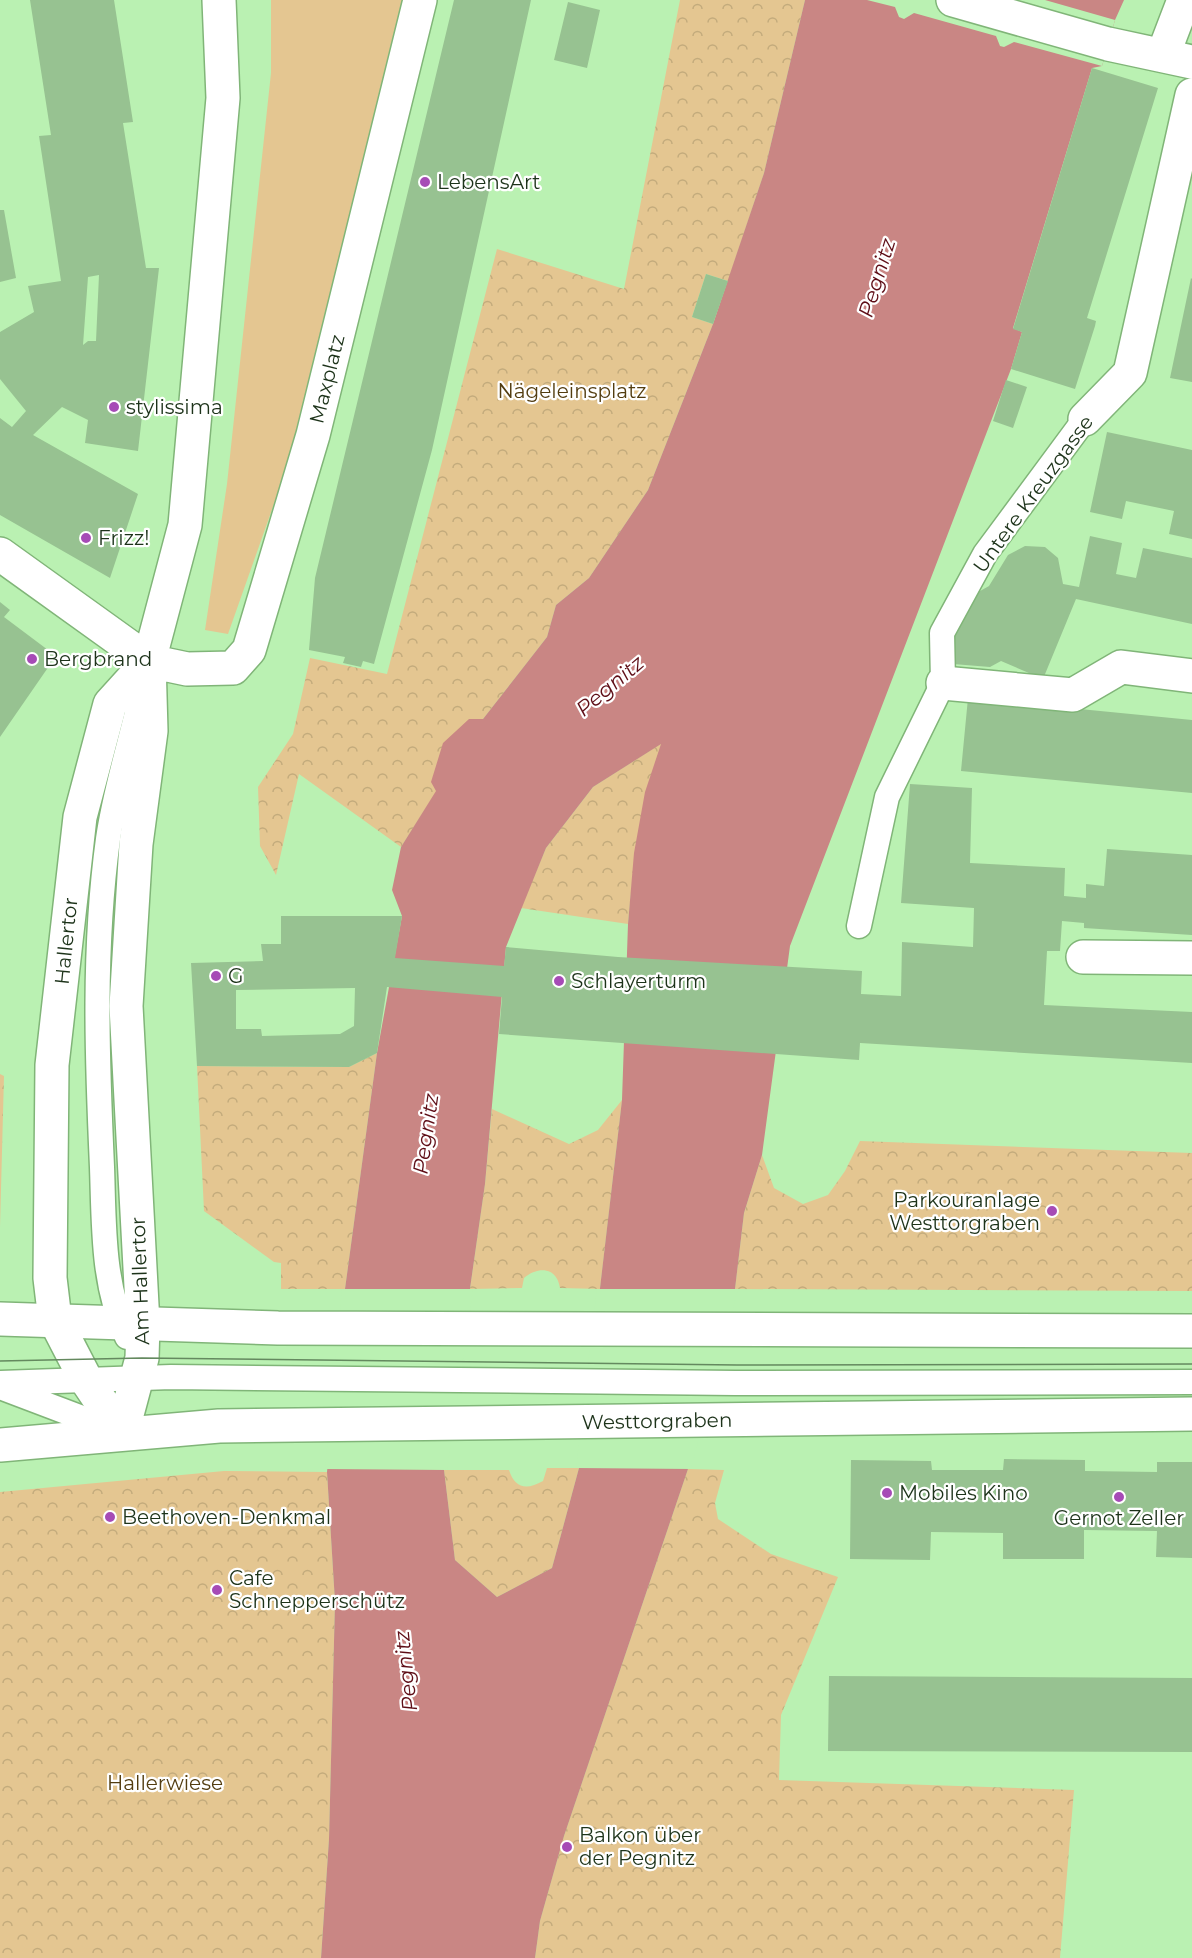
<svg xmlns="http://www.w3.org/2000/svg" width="1192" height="1958" font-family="Montserrat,sans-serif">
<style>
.grass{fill:#e4c691}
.forest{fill:url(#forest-crowns)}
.water{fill:#c98684;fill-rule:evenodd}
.pier{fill:#baf1b2}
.building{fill:#97c291;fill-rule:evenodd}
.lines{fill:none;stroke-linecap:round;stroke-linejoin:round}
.lane-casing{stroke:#80b578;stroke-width:27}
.street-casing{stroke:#80b578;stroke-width:36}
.secondary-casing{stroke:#80b578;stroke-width:36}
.lane{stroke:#fff;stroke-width:24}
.street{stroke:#fff;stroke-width:33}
.secondary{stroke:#fff;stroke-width:33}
.tram{stroke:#64895f;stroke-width:1.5}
.poi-dot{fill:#a64bb6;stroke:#fff;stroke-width:2}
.labels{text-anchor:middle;stroke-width:4.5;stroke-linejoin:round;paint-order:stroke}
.poi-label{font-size:20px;fill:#1d331a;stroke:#fff;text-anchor:start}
.street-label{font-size:20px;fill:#1d331a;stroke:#fff}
.park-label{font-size:20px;fill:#533d10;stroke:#fff}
.water-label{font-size:21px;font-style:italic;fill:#5e0d16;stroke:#fff}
</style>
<defs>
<pattern id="forest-crowns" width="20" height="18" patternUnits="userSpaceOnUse" patternTransform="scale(1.5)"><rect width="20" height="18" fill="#e4c691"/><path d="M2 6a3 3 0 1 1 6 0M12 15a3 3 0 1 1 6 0" fill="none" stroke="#c3ab7c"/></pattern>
</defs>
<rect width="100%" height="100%" fill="#baf1b2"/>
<path class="grass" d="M 271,0 L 404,0 L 299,433 L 228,634 L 205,630 L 227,484 L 271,73 Z"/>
<path class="forest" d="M 680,0 L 805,0 L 764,173 L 728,281 L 706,274 L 692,317 L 713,324 L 648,490 L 589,578 L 556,605 L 547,637 L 483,719 L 401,847 L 299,774 L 276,875 L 260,846 L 258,787 L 293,734 L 310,658 L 387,674 L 497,249 L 624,289 Z
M 662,743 C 641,806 634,859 628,924 L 521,908 L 546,848 L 593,787 Z
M 377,1053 L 345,1289 L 281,1289 L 281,1263 L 274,1262 L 204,1211 L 197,1066 L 349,1067 Z
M 0,1074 L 4,1076 L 0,1227 Z
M 622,1100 L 600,1289 L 560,1288 C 557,1267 538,1266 524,1278 L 522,1288 L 470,1289 L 485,1184 L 492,1109 L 569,1144 L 598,1130 Z
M 860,1141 L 1192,1153 L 1192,1291 L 735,1289 L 744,1213 L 762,1155 L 774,1188 L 803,1204 L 828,1195 L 845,1171 Z
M 547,1468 L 579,1468 L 552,1568 L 497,1597 L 455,1560 L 444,1470 L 509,1470 C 515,1489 527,1490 543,1481 Z
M 688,1469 L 724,1470 L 715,1503 L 718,1519 L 771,1554 L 838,1577 L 781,1715 L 779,1780 L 1074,1790 L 1060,1958 L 535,1958 L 540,1921 L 564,1836 Z
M 224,1471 L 327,1472 L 335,1602 L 329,1839 L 321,1958 L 0,1958 L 0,1492 Z"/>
<path class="water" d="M 805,0 L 1124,0 L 1115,20 L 1102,66 L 1092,68 L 1013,328 L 1022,332 L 1011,369 L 790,946 L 762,1155 L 744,1213 L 735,1289 L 688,1469 L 564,1836 L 540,1921 L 535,1958 L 321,1958 L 329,1839 L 335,1602 L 327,1472 L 345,1289 L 377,1053 L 402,916 L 392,890 L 401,847 L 436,791 L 431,782 L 443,743 L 469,719 L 483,719 L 547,637 L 556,605 L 589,578 L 648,490 L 713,324 L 764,173 ZM 661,744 L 645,792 L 634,853 L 628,924 L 622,1100 L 579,1468 L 552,1568 L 497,1597 L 455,1560 L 444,1470 L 485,1184 L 506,947 L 546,848 L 593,787 Z"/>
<path class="pier" d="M 867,0 L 1045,0 L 1115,20 L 1102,66 L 1014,42 L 1004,47 L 1000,46 L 996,36 L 914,13 L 904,19 L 899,17 L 895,7 Z
M 342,1289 L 473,1289 L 447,1470 L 325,1469 Z
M 597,1289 L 738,1289 L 691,1469 L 576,1468 Z"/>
<path class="building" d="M 30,0 L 114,0 L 133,122 L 123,123 L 146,268 L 159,268 L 138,451 L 85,443 L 88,420 L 62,407 L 33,435 L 138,494 L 110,578 L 0,515 L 0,418 L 12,427 L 26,411 L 0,379 L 0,332 L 34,312 L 28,286 L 61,281 L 39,136 L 51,135 ZM 99,275 L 96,341 L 88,341 L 83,345 L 88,277 Z
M 454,0 L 531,0 L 432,450 L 374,664 L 363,661 L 361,667 L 343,663 L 345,657 L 309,650 L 315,578 Z
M 568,2 L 600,10 L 587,68 L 554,60 Z
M 1092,68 L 1158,88 L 1087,318 L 1096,321 L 1095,326 L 1075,389 L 1011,369 L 1022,332 L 1013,329 Z
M 0,210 L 4,210 L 16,278 L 0,282 Z
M 706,274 L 728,281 L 713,324 L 692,317 Z
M 1191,278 L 1192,279 L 1192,382 L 1170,378 Z
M 1006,380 L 1027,387 L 1013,428 L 993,421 Z
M 1107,432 L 1192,450 L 1192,539 L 1169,534 L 1174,511 L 1126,501 L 1122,519 L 1090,512 Z
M 1090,536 L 1122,543 L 1116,574 L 1136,578 L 1143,548 L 1192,558 L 1192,624 L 1076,599 L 1043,679 L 1001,661 L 990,667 L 953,664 L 953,637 L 973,595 L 989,586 L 1008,555 L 1025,546 L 1045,547 L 1058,558 L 1063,584 L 1079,587 Z
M 0,602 L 10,610 L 4,617 L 56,656 L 0,737 Z
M 968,698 L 1192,720 L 1192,793 L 961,771 Z
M 910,784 L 972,788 L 970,863 L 1065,868 L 1064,896 L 1086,898 L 1086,884 L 1104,886 L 1107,849 L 1192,855 L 1192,935 L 1084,928 L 1084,923 L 1062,921 L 1060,951 L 1047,951 L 1044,1005 L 1192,1012 L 1192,1063 L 860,1043 L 859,1060 L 499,1034 L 502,997 L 387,987 L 377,1053 L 349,1067 L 197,1066 L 191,963 L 263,961 L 261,944 L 281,944 L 281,916 L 402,916 L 395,958 L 504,966 L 506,947 L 618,957 L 862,971 L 861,994 L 901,996 L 902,942 L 973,947 L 974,908 L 901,903 ZM 355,988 L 354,1026 L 340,1034 L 262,1036 L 261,1029 L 236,1029 L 236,990 Z
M 1004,1459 L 1085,1460 L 1085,1471 L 1157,1472 L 1157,1462 L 1192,1462 L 1192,1558 L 1156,1557 L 1157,1531 L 1084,1530 L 1084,1559 L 1003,1559 L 1003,1533 L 931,1532 L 930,1560 L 850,1559 L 851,1460 L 931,1461 L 932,1470 L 1003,1470 Z
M 829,1676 L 1192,1678 L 1192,1752 L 828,1751 Z"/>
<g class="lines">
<defs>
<path id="lane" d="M 859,926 L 887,797 L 943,683 L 942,633 L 985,554 L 1085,419
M 127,1337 C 102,1285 104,1223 102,1167 C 97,1057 93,949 108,839 C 115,790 131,741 142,692
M 0,1383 L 171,1377 L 735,1383 L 1192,1382
M 0,1387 L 119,1432"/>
<path id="street" d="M 953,0 L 1108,44 L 1192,62
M 1163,55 L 1184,0
M 1085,419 L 1130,373 L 1192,95
M 0,554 L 149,661 L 187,669 L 233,668 L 249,650 L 313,435 L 420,0
M 943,683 L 1073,695 L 1121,667 L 1192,676
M 1083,957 L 1192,958
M 122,1433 L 142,1358 L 143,1324 L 126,1006 L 136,844 L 151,731 L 149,661 L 185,525 L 223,98 L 219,0
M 122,1433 L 85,1378 L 55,1320 L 50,1278 L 52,1065 L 80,817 L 110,704 L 149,661"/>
<path id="secondary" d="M 0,1319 L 278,1328 L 1192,1331
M 0,1445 L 219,1426 L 1192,1414"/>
</defs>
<use href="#lane" class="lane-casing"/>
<use href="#street" class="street-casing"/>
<use href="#secondary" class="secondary-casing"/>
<use href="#lane" class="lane"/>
<use href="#street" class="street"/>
<use href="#secondary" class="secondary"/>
<path class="tram" d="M 0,1361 L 142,1358 L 737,1365 L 1192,1364"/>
</g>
<g class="poi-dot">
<circle cx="425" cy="182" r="6"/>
<circle cx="114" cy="407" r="6"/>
<circle cx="86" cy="538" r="6"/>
<circle cx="32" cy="659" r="6"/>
<circle cx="216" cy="976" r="6"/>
<circle cx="559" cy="981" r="6"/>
<circle cx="1052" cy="1211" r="6"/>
<circle cx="887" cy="1493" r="6"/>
<circle cx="1119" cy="1497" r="6"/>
<circle cx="110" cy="1517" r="6"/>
<circle cx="217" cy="1590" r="6"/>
<circle cx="567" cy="1847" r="6"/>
</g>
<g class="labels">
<g class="poi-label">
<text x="437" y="189">LebensArt</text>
<text x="126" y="414">stylissima</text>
<text x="98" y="545">Frizz!</text>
<text x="44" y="666">Bergbrand</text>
<text x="228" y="983">G</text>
<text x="571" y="988">Schlayerturm</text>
<text x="1040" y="1207" text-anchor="end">Parkouranlage<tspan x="1040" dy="23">Westtorgraben</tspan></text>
<text x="899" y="1500">Mobiles Kino</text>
<text x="122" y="1524">Beethoven-Denkmal</text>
<text x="1119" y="1525" text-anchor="middle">Gernot Zeller</text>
<text x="229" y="1585">Cafe<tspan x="229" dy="23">Schnepperschütz</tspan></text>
<text x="579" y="1842">Balkon über<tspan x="579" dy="23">der Pegnitz</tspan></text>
</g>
<g class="street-label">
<text transform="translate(327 379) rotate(-76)" y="7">Maxplatz</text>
<text transform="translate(1033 494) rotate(-54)" y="7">Untere Kreuzgasse</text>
<text transform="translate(66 941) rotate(-84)" y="7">Hallertor</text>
<text transform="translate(140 1281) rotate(-92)" y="7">Am Hallertor</text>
<text transform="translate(657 1421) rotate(-1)" y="7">Westtorgraben</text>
</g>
<g class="park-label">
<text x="572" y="398">Nägeleinsplatz</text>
<text x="165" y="1790">Hallerwiese</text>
</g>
<g class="water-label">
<text transform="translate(877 278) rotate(-73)" y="7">Pegnitz</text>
<text transform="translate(610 686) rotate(-40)" y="7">Pegnitz</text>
<text transform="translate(426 1134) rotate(-82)" y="7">Pegnitz</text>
<text transform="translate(406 1671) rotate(-96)" y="7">Pegnitz</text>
</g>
</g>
</svg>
